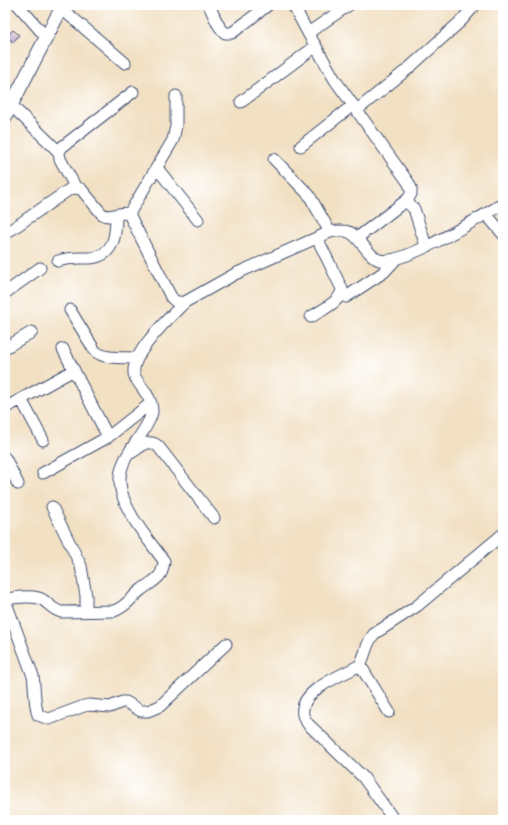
<svg xmlns="http://www.w3.org/2000/svg" width="508" height="825" font-family="Caveat,sans-serif">
<style>
.building{fill:url(#building-back-hatch)}
.lines{fill:none;stroke-linecap:round;stroke-linejoin:round}
.minor-casing{stroke:#3b4a6d;stroke-width:13}
.tertiary-casing{stroke:#3b4a6d;stroke-width:15}
.minor{stroke:#fff;stroke-width:11}
.tertiary{stroke:#fff;stroke-width:13}
</style>
<defs>
<pattern id="building-back-hatch" width="6" height="6" patternUnits="userSpaceOnUse"><rect width="6" height="6" fill="#c1a9d7"/><path d="M-1 5l2 2M0 0l6 6M5-1l2 2" fill="none" stroke="#9c8ab2"/></pattern>
</defs>
<rect width="100%" height="100%" fill="#fff"/>
<filter id="ink" filterUnits="userSpaceOnUse"><feTurbulence type="fractalNoise" baseFrequency=".025" numOctaves="2"/><feDisplacementMap in="SourceGraphic" scale="8" xChannelSelector="R" yChannelSelector="G"/><feConvolveMatrix kernelMatrix="1 2 1 2 8 2 1 2 1" color-interpolation-filters="sRGB"/></filter>
<filter id="wash" filterUnits="userSpaceOnUse"><feTurbulence type="fractalNoise" baseFrequency=".012" numOctaves="4" result="noise"/><feDisplacementMap in="SourceGraphic" scale="16" xChannelSelector="R" yChannelSelector="G"/><feGaussianBlur stdDeviation="0.9" result="paint"/><feColorMatrix in="noise" values="0 0 0 0 0 0 0 0 0 0 0 0 0 0 0 0 0 1.4 0 .05"/><feComposite in="paint" operator="in"/></filter>
<g filter="url(#wash)">
<rect width="100%" height="100%" fill="#f2e0c3"/>
<g id="blocks">
<path class="building" d="M 13,30 L 19,35 L 13,42 L 7,36 Z"/>
</g>
</g>
<g filter="url(#ink)">
<use href="#blocks" fill-opacity="0" stroke="#3b4a6d" stroke-width="1"/>
<g class="lines">
<defs>
<path id="minor" d="M 18,5 L 46,37
M 209,5 C 214,15 216,25 225,33 L 232,33 L 268,5
M 293,5 L 308,33 L 335,80 L 408,182 L 411,188 L 411,194 L 408,199 L 357,238
M 61,8 L 125,63
M 308,33 L 349,5
M 241,102 L 316,46
M 11,105 L 59,152
M 357,110 L 409,68 L 461,21 L 475,5
M 301,146 L 353,105
M 274,159 L 309,195 L 330,232
M 157,168 L 198,220
M 76,188 L 60,159 L 59,152 L 62,147 L 133,92
M 408,199 L 408,203 L 414,209 L 426,246
M 129,214 L 173,140 L 176,126 L 176,96
M 486,214 L 503,234
M 5,234 L 70,189 L 76,188 L 81,189 L 102,214 C 111,220 119,210 129,214 L 171,297 C 175,302 178,303 185,302 L 235,274 L 330,232 C 352,228 354,234 367,250 C 371,254 374,258 379,260 C 404,266 479,217 503,204
M 58,261 C 69,257 79,258 90,258 C 115,256 116,234 116,215
M 5,293 L 40,268
M 346,297 L 384,272 L 396,259
M 70,310 L 95,351 C 105,360 124,357 137,358
M 311,317 C 321,310 341,302 342,289 L 317,238
M 5,348 L 32,332
M 63,349 L 108,437
M 21,399 L 43,440
M 5,408 L 74,370
M 131,453 C 141,447 147,438 158,446 L 214,518
M 5,458 L 18,484
M 43,473 L 108,437 L 151,403
M 52,507 L 81,566 L 86,596 L 86,611
M 5,599 C 16,598 33,594 43,600 C 49,604 53,610 61,612 L 114,611 C 126,607 132,597 141,590 C 147,585 154,582 159,576 C 163,572 163,567 164,561 C 149,540 122,510 120,483 C 119,472 124,460 130,451 C 136,441 150,424 152,412 C 153,398 141,388 135,377 C 126,357 172,315 185,302
M 5,600 L 33,676 C 35,689 34,703 38,715 L 49,719 L 84,706 L 89,705 L 110,707 L 122,702 L 126,702 L 141,711 L 148,711 L 160,706 L 226,644
M 360,665 L 389,712
M 394,820 L 363,777 L 308,724 C 306,721 304,718 303,715 C 298,690 344,675 360,665 C 366,654 366,643 374,634 L 417,606 L 503,534"/>
<path id="tertiary" d="M 5,117 L 63,5"/>
</defs>
<use href="#minor" class="minor-casing"/>
<use href="#tertiary" class="tertiary-casing"/>
<use href="#minor" class="minor"/>
<use href="#tertiary" class="tertiary"/>
</g>
</g>
<rect width="508" height="825" fill="none" stroke="#fff" stroke-width="20"/>
</svg>
